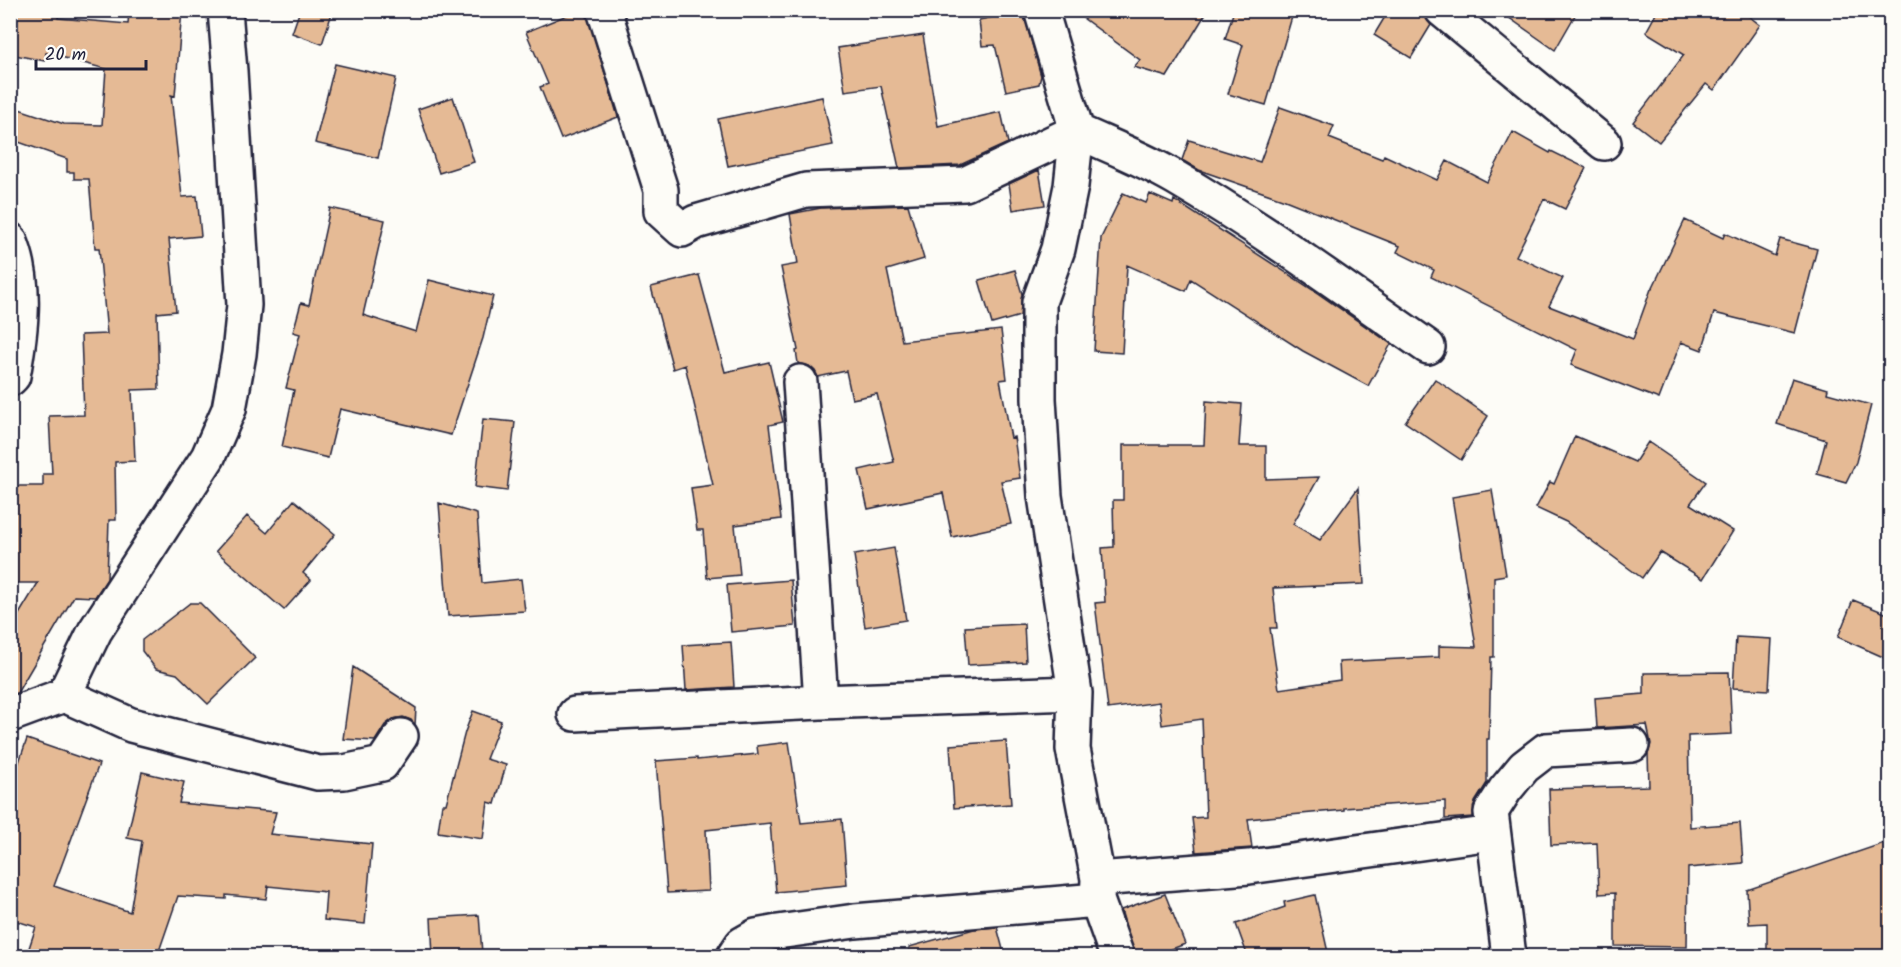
<svg xmlns="http://www.w3.org/2000/svg" width="1901" height="967" font-family="Kalam,sans-serif">
<style>
.building{fill:#e5ba95;stroke:#22223b;stroke-width:1.5}
.lines{fill:none;stroke-linecap:round;stroke-linejoin:round}
.minor-casing{stroke:#22223b;stroke-width:38}
.minor{stroke:#fdfcf7;stroke-width:33}
</style>
<rect width="100%" height="100%" fill="#fdfcf7"/>
<filter id="ink" filterUnits="userSpaceOnUse"><feTurbulence type="fractalNoise" baseFrequency=".0167" numOctaves="2"/><feDisplacementMap in="SourceGraphic" scale="12" xChannelSelector="R" yChannelSelector="G"/><feConvolveMatrix kernelMatrix="1 2 1 2 8 2 1 2 1" color-interpolation-filters="sRGB"/></filter>
<g filter="url(#ink)">
<path class="building" d="M 10,10 L 59,10 L 58,18 L 128,24 L 129,10 L 182,10 L 175,96 L 171,95 L 182,197 L 197,196 L 201,236 L 169,239 L 176,311 L 157,313 L 159,389 L 132,390 L 135,461 L 115,462 L 116,520 L 109,520 L 107,579 L 95,597 L 74,596 L 17,693 L 10,695 L 10,629 L 38,583 L 10,583 L 10,486 L 43,486 L 43,474 L 52,474 L 49,416 L 84,415 L 81,335 L 107,334 L 99,248 L 95,248 L 89,179 L 74,179 L 74,172 L 67,172 L 67,159 L 10,139 L 10,106 L 64,124 L 102,125 L 106,69 L 46,53 L 45,61 L 10,54 Z
M 300,10 L 333,10 L 322,44 L 292,33 Z
M 579,10 L 586,10 L 618,117 L 561,139 L 540,87 L 548,84 L 526,32 Z
M 1072,10 L 1208,10 L 1167,77 L 1134,67 L 1140,60 Z
M 1234,10 L 1294,10 L 1266,105 L 1228,94 L 1243,45 L 1225,39 Z
M 1389,10 L 1424,10 L 1425,17 L 1431,25 L 1411,58 L 1374,35 Z
M 1498,10 L 1578,10 L 1555,50 Z
M 1658,10 L 1741,10 L 1760,25 L 1714,90 L 1706,84 L 1659,142 L 1633,122 L 1684,55 L 1646,32 Z
M 1023,11 L 1041,76 L 1039,84 L 1006,91 L 995,45 L 982,46 L 979,20 Z
M 923,35 L 938,126 L 1001,112 L 1008,143 L 960,165 L 899,168 L 881,86 L 845,91 L 838,48 Z
M 335,64 L 396,78 L 378,158 L 315,143 Z
M 453,97 L 474,162 L 439,173 L 418,109 Z
M 822,97 L 833,145 L 728,166 L 718,119 Z
M 1280,107 L 1334,126 L 1329,138 L 1382,159 L 1384,155 L 1437,180 L 1447,161 L 1487,182 L 1513,132 L 1550,153 L 1551,151 L 1586,168 L 1565,209 L 1544,199 L 1516,256 L 1563,278 L 1549,306 L 1633,339 L 1651,289 L 1652,289 L 1685,220 L 1723,238 L 1725,233 L 1775,256 L 1780,239 L 1817,249 L 1795,333 L 1714,313 L 1702,350 L 1681,342 L 1659,399 L 1571,365 L 1577,350 L 1431,277 L 1434,270 L 1397,252 L 1400,246 L 1285,200 L 1199,170 L 1182,160 L 1189,140 L 1260,162 Z
M 1039,170 L 1045,205 L 1013,210 L 1009,184 Z
M 1123,193 L 1146,203 L 1150,194 L 1173,204 L 1174,200 L 1313,290 L 1391,344 L 1368,386 L 1303,351 L 1191,279 L 1186,291 L 1127,265 L 1122,353 L 1094,351 L 1101,238 Z
M 908,205 L 924,259 L 887,270 L 902,341 L 1001,330 L 1007,379 L 1000,380 L 1011,438 L 1014,437 L 1020,478 L 1001,481 L 1011,524 L 952,537 L 943,493 L 868,509 L 859,470 L 894,462 L 877,394 L 852,399 L 846,371 L 818,377 L 815,371 L 809,366 L 798,363 L 796,351 L 798,350 L 781,267 L 798,264 L 790,214 L 821,208 Z
M 330,208 L 385,220 L 363,315 L 416,332 L 429,280 L 493,296 L 483,338 L 451,435 L 340,409 L 328,458 L 282,447 L 294,390 L 286,388 L 300,334 L 293,332 L 301,303 L 309,305 Z
M 1015,270 L 1022,294 L 1020,316 L 992,324 L 979,280 Z
M 699,275 L 725,372 L 769,362 L 783,422 L 769,425 L 781,519 L 735,525 L 740,575 L 707,578 L 703,530 L 697,530 L 691,488 L 713,485 L 685,365 L 673,369 L 651,287 Z
M 1792,378 L 1828,389 L 1827,393 L 1871,405 L 1856,462 L 1846,482 L 1817,474 L 1826,440 L 1777,424 Z
M 1435,379 L 1488,416 L 1461,460 L 1405,422 Z
M 1206,401 L 1242,404 L 1239,446 L 1266,446 L 1266,479 L 1319,477 L 1293,524 L 1320,540 L 1358,488 L 1364,584 L 1273,588 L 1277,628 L 1270,628 L 1279,689 L 1340,680 L 1339,662 L 1439,657 L 1439,646 L 1476,647 L 1452,497 L 1492,490 L 1506,575 L 1494,577 L 1494,657 L 1491,657 L 1489,739 L 1487,739 L 1487,783 L 1475,802 L 1473,817 L 1445,819 L 1445,801 L 1344,808 L 1344,810 L 1248,819 L 1252,848 L 1196,852 L 1192,818 L 1206,817 L 1202,719 L 1162,725 L 1159,702 L 1108,709 L 1095,603 L 1105,602 L 1102,548 L 1114,547 L 1113,500 L 1123,500 L 1123,445 L 1204,445 Z
M 483,419 L 515,422 L 507,491 L 475,487 Z
M 1575,436 L 1635,462 L 1648,442 L 1706,482 L 1690,504 L 1733,531 L 1703,579 L 1660,552 L 1642,578 L 1566,522 L 1536,508 L 1550,482 L 1554,484 Z
M 294,500 L 335,534 L 303,573 L 311,580 L 284,610 L 216,551 L 247,516 L 267,533 Z
M 439,503 L 477,514 L 482,583 L 521,579 L 525,611 L 448,616 Z
M 894,548 L 906,620 L 865,627 L 854,555 Z
M 791,580 L 795,626 L 731,632 L 727,585 Z
M 1853,600 L 1890,615 L 1890,660 L 1838,637 Z
M 190,603 L 200,603 L 255,658 L 208,704 L 177,674 L 156,669 L 142,651 L 142,640 Z
M 1024,624 L 1026,662 L 968,665 L 965,627 Z
M 1736,637 L 1772,639 L 1769,690 L 1733,688 Z
M 731,642 L 734,687 L 686,690 L 683,645 Z
M 353,667 L 416,708 L 415,725 L 411,720 L 403,717 L 393,719 L 385,725 L 375,741 L 343,739 Z
M 1729,672 L 1732,734 L 1688,736 L 1690,827 L 1740,823 L 1743,863 L 1688,868 L 1687,947 L 1615,946 L 1615,893 L 1599,894 L 1597,843 L 1551,845 L 1549,789 L 1649,786 L 1648,754 L 1651,744 L 1647,725 L 1597,728 L 1595,698 L 1644,694 L 1644,673 Z
M 473,711 L 501,721 L 486,759 L 506,765 L 495,804 L 488,802 L 483,839 L 438,832 L 442,804 L 446,804 L 465,732 Z
M 27,739 L 99,764 L 54,886 L 130,912 L 142,841 L 127,838 L 142,772 L 184,782 L 179,803 L 276,812 L 270,834 L 372,844 L 365,924 L 324,920 L 326,892 L 268,886 L 266,899 L 226,895 L 226,899 L 178,896 L 157,957 L 26,957 L 36,927 L 10,919 L 10,788 Z
M 1006,741 L 1011,804 L 954,808 L 950,745 Z
M 789,742 L 801,823 L 842,819 L 847,885 L 776,892 L 770,823 L 706,830 L 709,891 L 667,893 L 656,761 L 697,758 L 697,760 L 758,754 L 757,746 Z
M 1890,841 L 1890,957 L 1767,957 L 1767,923 L 1749,924 L 1747,890 Z
M 1165,894 L 1185,944 L 1151,957 L 1135,957 L 1121,910 Z
M 1315,895 L 1329,957 L 1248,957 L 1236,924 L 1285,907 L 1284,902 Z
M 479,915 L 482,953 L 433,956 L 431,918 Z
M 997,927 L 1005,957 L 910,957 L 909,947 L 974,929 Z"/>
<g class="lines">
<defs>
<path id="minor" d="M 604,10 L 661,190 L 661,211 L 682,230 L 696,222 L 806,190 L 965,184 L 1077,131
M 1041,10 L 1077,131 L 1071,186 L 1058,249 L 1039,302 L 1039,399 L 1045,496 L 1075,693 L 1073,749 L 1098,879 L 1097,900 L 1117,956
M 1442,10 L 1604,143
M 1077,131 C 1110,146 1144,159 1176,178 C 1263,229 1345,289 1428,347
M 10,240 C 28,282 21,333 13,376 L 10,379
M 800,382 L 821,702
M 64,695 L 131,725 L 318,773 L 344,772 L 382,764 L 401,736
M 575,714 L 821,702 L 1075,693
M 10,715 L 64,695 L 95,631 L 208,457 L 229,409 L 239,354 L 244,305 L 230,71 L 225,10
M 1098,879 L 1249,867 L 1492,833
M 734,956 L 742,944 L 756,936 L 778,932 L 855,921 L 1097,900
M 1509,956 L 1491,812 L 1505,790 L 1524,767 L 1546,750 L 1632,745"/>
</defs>
<use href="#minor" class="minor-casing"/>
<use href="#minor" class="minor"/>
</g>
</g>
<rect width="1901" height="967" fill="none" stroke="#fdfcf7" stroke-width="36"/>
<rect x="18" y="18" width="1865" height="931" fill="none" stroke="#22223b" stroke-width="2" filter="url(#ink)"/>
<path d="M36 60v9h110v-9" fill="none" stroke="#22223b" stroke-width="3"/>
<text x="45" y="60" font-size="18" fill="#22223b" stroke="#fdfcf7" stroke-width="4.5" paint-order="stroke">20 m</text>
</svg>
